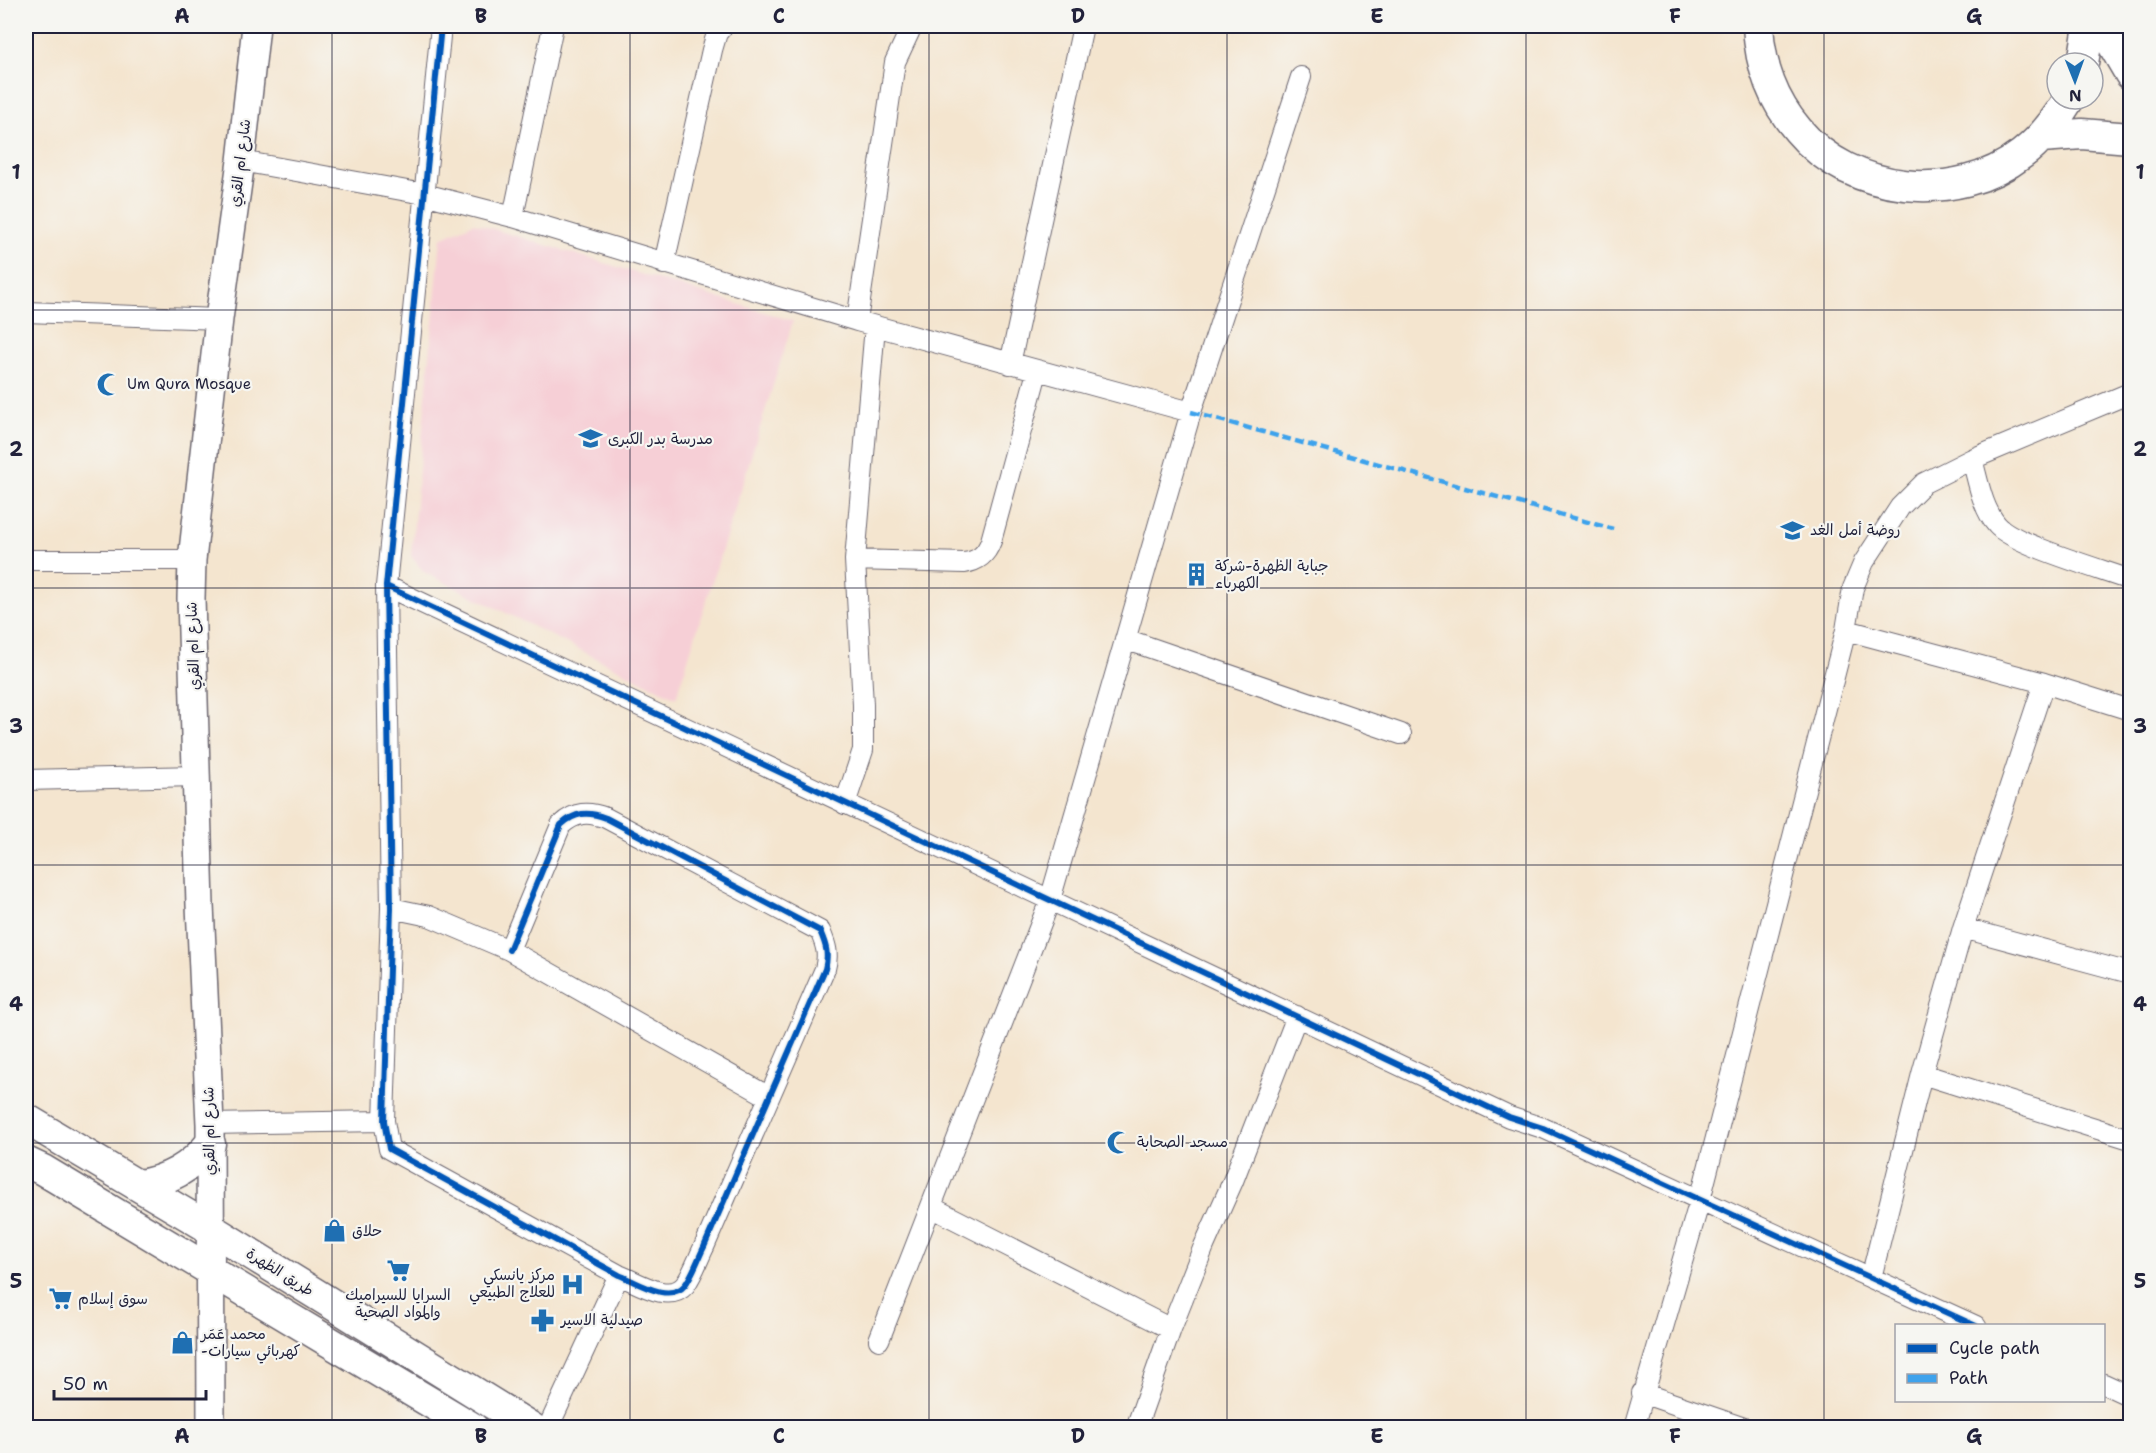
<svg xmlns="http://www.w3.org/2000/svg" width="2156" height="1453" font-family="'Shantell Sans','Playpen Sans Arabic',sans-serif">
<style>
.built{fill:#f6cfd6}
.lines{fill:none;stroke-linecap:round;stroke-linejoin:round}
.street-casing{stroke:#6c666f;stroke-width:22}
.secondary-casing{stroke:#6c666f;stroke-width:30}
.primary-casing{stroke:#6c666f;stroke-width:33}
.street{stroke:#fff;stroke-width:20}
.secondary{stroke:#fff;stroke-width:27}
.primary{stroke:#fff;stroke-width:30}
.quiet{stroke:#3ea2ec;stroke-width:4.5;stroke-dasharray:9 4.5;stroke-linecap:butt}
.cycleway-casing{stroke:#f6f6f2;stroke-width:10}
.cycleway{stroke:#0057b8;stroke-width:6}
.grid{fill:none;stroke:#22223b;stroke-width:1.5;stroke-opacity:0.55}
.labels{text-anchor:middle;stroke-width:4.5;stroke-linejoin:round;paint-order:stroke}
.street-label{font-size:15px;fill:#22223b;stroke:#f6f6f2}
.poi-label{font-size:15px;fill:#22223b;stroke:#f6f6f2;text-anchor:start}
.neatline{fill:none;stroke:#22223b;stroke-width:2}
.grid-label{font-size:20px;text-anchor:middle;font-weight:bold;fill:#22223b}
</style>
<rect width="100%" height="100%" fill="#f6f6f2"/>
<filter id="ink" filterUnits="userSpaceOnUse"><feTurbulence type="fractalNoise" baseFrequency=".0167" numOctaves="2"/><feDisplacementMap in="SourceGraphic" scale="12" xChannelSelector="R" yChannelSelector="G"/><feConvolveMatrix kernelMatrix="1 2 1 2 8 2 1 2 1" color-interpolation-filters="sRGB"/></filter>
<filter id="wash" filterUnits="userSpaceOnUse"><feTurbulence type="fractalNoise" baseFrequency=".008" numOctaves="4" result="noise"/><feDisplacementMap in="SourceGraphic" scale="24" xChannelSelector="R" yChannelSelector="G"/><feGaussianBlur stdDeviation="1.35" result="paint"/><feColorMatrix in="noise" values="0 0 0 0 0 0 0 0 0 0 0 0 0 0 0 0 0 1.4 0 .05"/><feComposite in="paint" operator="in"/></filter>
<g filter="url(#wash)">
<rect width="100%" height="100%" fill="#f4e5cf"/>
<path class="built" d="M 474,223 L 793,321 L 676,698 L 424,572 L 411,556 L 441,238 Z"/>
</g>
<g filter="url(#ink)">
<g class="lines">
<defs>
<path id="street" d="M 441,26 L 386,586 L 391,908 L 384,1121 L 389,1149 L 619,1275 C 637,1282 669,1304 685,1285 C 693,1274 698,1259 704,1247 L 825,969 C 829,954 826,945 820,931 L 606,818 C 588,811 575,812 561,825 L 509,950
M 241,161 L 424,194 L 513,217 L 857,321 L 1191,412
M 513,217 L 553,26
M 664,264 L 712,50 L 717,33 L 723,26
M 26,312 L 219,319
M 857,321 L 895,62 L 912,26
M 1010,364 L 1083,26
M 1972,459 C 1978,480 1982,508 1997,525 C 2013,544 2103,570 2130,580
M 26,560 L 192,560
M 855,560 L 964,563 C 978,561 986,555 991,541 L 1037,372
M 386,586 L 1509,1117 L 1543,1128 L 1976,1326
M 1846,630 L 2044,683 L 2130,710
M 1125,639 L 1401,734
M 26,780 L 197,776
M 845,804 L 863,750 L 863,705 L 855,560 L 875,326
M 391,908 L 429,916 L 509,950 L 769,1097
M 1963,928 L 2130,973
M 1922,1074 L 2130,1139
M 210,1124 L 384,1121
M 931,1207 L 1171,1329
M 1871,1278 L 1922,1074 L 1963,928 L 2044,683
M 879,1340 L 1050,900 L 1191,412 L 1301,77
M 2104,1384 L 2130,1396
M 1642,1393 L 1744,1428
M 548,1428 L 619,1275
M 1136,1428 L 1171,1329 L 1204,1246 L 1233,1181 L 1297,1016
M 1634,1428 L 1700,1200 L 1846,630 L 1853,588 L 1864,562 L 1900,507 L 1924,483 L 1972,459 L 2130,393"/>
<path id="secondary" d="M 211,1428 L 210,1124 L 200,905 L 191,598 L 192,560 L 219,319 L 241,161 L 256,26"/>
<path id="primary" d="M 1758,26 C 1760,65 1772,100 1798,130 C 1851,194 1956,205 2022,154 C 2042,139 2056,120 2069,99
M 2102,26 L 2130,74
M 2083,63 L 2089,26
M 2041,137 L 2082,134 L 2130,138
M 26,1119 L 211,1229 L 532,1428
M 26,1162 L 43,1170 L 473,1428
M 138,1185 C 168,1181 191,1168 210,1144"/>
</defs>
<use href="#street" class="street-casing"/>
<use href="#secondary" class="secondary-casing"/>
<use href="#primary" class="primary-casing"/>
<use href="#street" class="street"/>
<use href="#secondary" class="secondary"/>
<use href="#primary" class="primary"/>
<path class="quiet" d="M 1191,412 L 1613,529"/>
<defs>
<path id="cycleway" d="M 441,26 L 386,586 L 391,908 L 384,1121 L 389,1149 L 619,1275 C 637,1282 669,1304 685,1285 C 693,1274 698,1259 704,1247 L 825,969 C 829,954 826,945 820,931 L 606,818 C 588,811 575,812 561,825 L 509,950
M 386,586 L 1509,1117 L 1543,1128 L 1976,1326"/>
</defs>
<use href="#cycleway" class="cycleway-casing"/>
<use href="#cycleway" class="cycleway"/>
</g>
</g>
<path class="grid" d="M 332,26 L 332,1428M 630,26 L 630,1428M 929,26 L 929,1428M 1227,26 L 1227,1428M 1526,26 L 1526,1428M 1824,26 L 1824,1428M 26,310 L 2130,310M 26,588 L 2130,588M 26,865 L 2130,865M 26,1143 L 2130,1143"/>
<defs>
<symbol id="mosque-bare" viewBox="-9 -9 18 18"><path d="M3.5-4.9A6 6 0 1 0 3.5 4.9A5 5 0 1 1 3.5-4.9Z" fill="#1f6fb2" stroke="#f6f6f2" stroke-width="2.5" paint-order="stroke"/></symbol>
<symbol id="school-bare" viewBox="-9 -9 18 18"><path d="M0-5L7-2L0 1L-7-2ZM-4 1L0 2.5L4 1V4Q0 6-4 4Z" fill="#1f6fb2" stroke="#f6f6f2" stroke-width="2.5" paint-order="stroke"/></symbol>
<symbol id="building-bare" viewBox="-9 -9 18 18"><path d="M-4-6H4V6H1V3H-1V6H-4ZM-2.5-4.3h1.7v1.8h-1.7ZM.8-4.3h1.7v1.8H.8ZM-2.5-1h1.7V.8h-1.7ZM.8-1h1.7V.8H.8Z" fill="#1f6fb2" stroke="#f6f6f2" stroke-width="2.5" paint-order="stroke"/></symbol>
<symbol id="shop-bare" viewBox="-9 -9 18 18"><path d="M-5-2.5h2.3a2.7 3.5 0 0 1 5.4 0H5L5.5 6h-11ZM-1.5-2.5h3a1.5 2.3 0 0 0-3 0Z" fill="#1f6fb2" stroke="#f6f6f2" stroke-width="2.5" paint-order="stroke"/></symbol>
<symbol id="supermarket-bare" viewBox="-9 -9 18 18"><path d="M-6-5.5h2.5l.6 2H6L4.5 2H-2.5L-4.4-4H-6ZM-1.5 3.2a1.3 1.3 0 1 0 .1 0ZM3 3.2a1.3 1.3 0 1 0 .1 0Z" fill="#1f6fb2" stroke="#f6f6f2" stroke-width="2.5" paint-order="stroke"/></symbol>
<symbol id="hospital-bare" viewBox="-9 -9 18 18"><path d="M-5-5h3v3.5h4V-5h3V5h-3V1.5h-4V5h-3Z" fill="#1f6fb2" stroke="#f6f6f2" stroke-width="2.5" paint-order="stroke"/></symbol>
<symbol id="pharmacy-bare" viewBox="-9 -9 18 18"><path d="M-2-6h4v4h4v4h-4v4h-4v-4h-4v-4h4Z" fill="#1f6fb2" stroke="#f6f6f2" stroke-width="2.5" paint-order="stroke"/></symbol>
</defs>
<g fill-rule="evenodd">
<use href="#mosque-bare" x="92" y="368" width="33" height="33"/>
<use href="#school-bare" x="574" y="422" width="33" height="33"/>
<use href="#school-bare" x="1776" y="514" width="33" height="33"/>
<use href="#building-bare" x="1180" y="558" width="33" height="33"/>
<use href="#mosque-bare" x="1102" y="1126" width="33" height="33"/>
<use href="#shop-bare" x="318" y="1214" width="33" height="33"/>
<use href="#supermarket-bare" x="382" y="1254" width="33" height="33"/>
<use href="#hospital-bare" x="556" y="1268" width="33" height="33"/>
<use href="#supermarket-bare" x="44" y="1282" width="33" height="33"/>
<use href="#pharmacy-bare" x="526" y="1304" width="33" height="33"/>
<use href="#shop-bare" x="166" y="1326" width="33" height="33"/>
</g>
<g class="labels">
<g class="street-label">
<text transform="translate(240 163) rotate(-83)" y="5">شارع ام القري</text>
<text transform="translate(193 646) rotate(-92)" y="5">شارع ام القري</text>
<text transform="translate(209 1131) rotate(-91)" y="5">شارع ام القري</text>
<text transform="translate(280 1272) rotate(32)" y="5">طريق الظهرة</text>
</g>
<g class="poi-label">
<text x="127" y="389">Um Qura Mosque</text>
<text x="608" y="444">مدرسة بدر الكبرى</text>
<text x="1810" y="535">روضة أمل الغد</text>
<text x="1215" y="571">جباية الظهرة-شركة<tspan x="1215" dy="17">الكهرباء</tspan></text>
<text x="1137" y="1147">مسجد الصحابة</text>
<text x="352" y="1236">حلاق</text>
<text x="555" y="1280" text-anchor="end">مركز يانسكي<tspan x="555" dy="17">للعلاج الطبيعي</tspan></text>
<text x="398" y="1300" text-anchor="middle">السرايا للسيراميك<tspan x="398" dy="17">والمواد الصحية</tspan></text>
<text x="78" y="1304">سوق إسلام</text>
<text x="561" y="1325">صيدلية الاسير</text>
<text x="201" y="1339">محمد عَمَر<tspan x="201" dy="17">-كهربائي سيارات</tspan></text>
</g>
</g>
<rect width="2156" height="1453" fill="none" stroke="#f6f6f2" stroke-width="66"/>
<rect x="1895" y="1324" width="210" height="78" fill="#f6f6f2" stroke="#a1a1a9" stroke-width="1.5"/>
<rect x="1907" y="1344" width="30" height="9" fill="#0057b8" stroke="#a1a1a9" stroke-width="1.5"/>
<text x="1949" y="1354" font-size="18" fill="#22223b">Cycle path</text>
<rect x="1907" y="1374" width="30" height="9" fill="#3ea2ec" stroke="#a1a1a9" stroke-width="1.5"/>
<text x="1949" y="1384" font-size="18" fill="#22223b">Path</text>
<g transform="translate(2075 81) rotate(179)"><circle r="28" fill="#f6f6f2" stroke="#a1a1a9" stroke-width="1.5"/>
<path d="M0-4.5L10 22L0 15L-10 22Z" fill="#1f6fb2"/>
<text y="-9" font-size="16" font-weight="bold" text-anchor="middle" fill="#22223b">N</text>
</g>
<path d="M54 1390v9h152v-9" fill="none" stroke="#22223b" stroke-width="3"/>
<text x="63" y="1390" font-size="18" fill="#22223b" stroke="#f6f6f2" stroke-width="4.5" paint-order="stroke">50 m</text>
<rect x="33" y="33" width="2090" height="1387" class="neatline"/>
<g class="grid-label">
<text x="182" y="23">A</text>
<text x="481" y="23">B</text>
<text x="779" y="23">C</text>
<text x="1078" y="23">D</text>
<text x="1377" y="23">E</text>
<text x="1675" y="23">F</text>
<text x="1974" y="23">G</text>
<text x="16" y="179">1</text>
<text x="2140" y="179">1</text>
<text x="16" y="456">2</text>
<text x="2140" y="456">2</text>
<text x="16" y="733">3</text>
<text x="2140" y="733">3</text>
<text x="16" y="1011">4</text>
<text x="2140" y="1011">4</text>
<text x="16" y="1288">5</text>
<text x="2140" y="1288">5</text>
<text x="182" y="1443">A</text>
<text x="481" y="1443">B</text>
<text x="779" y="1443">C</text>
<text x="1078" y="1443">D</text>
<text x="1377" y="1443">E</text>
<text x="1675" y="1443">F</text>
<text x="1974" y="1443">G</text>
</g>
</svg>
